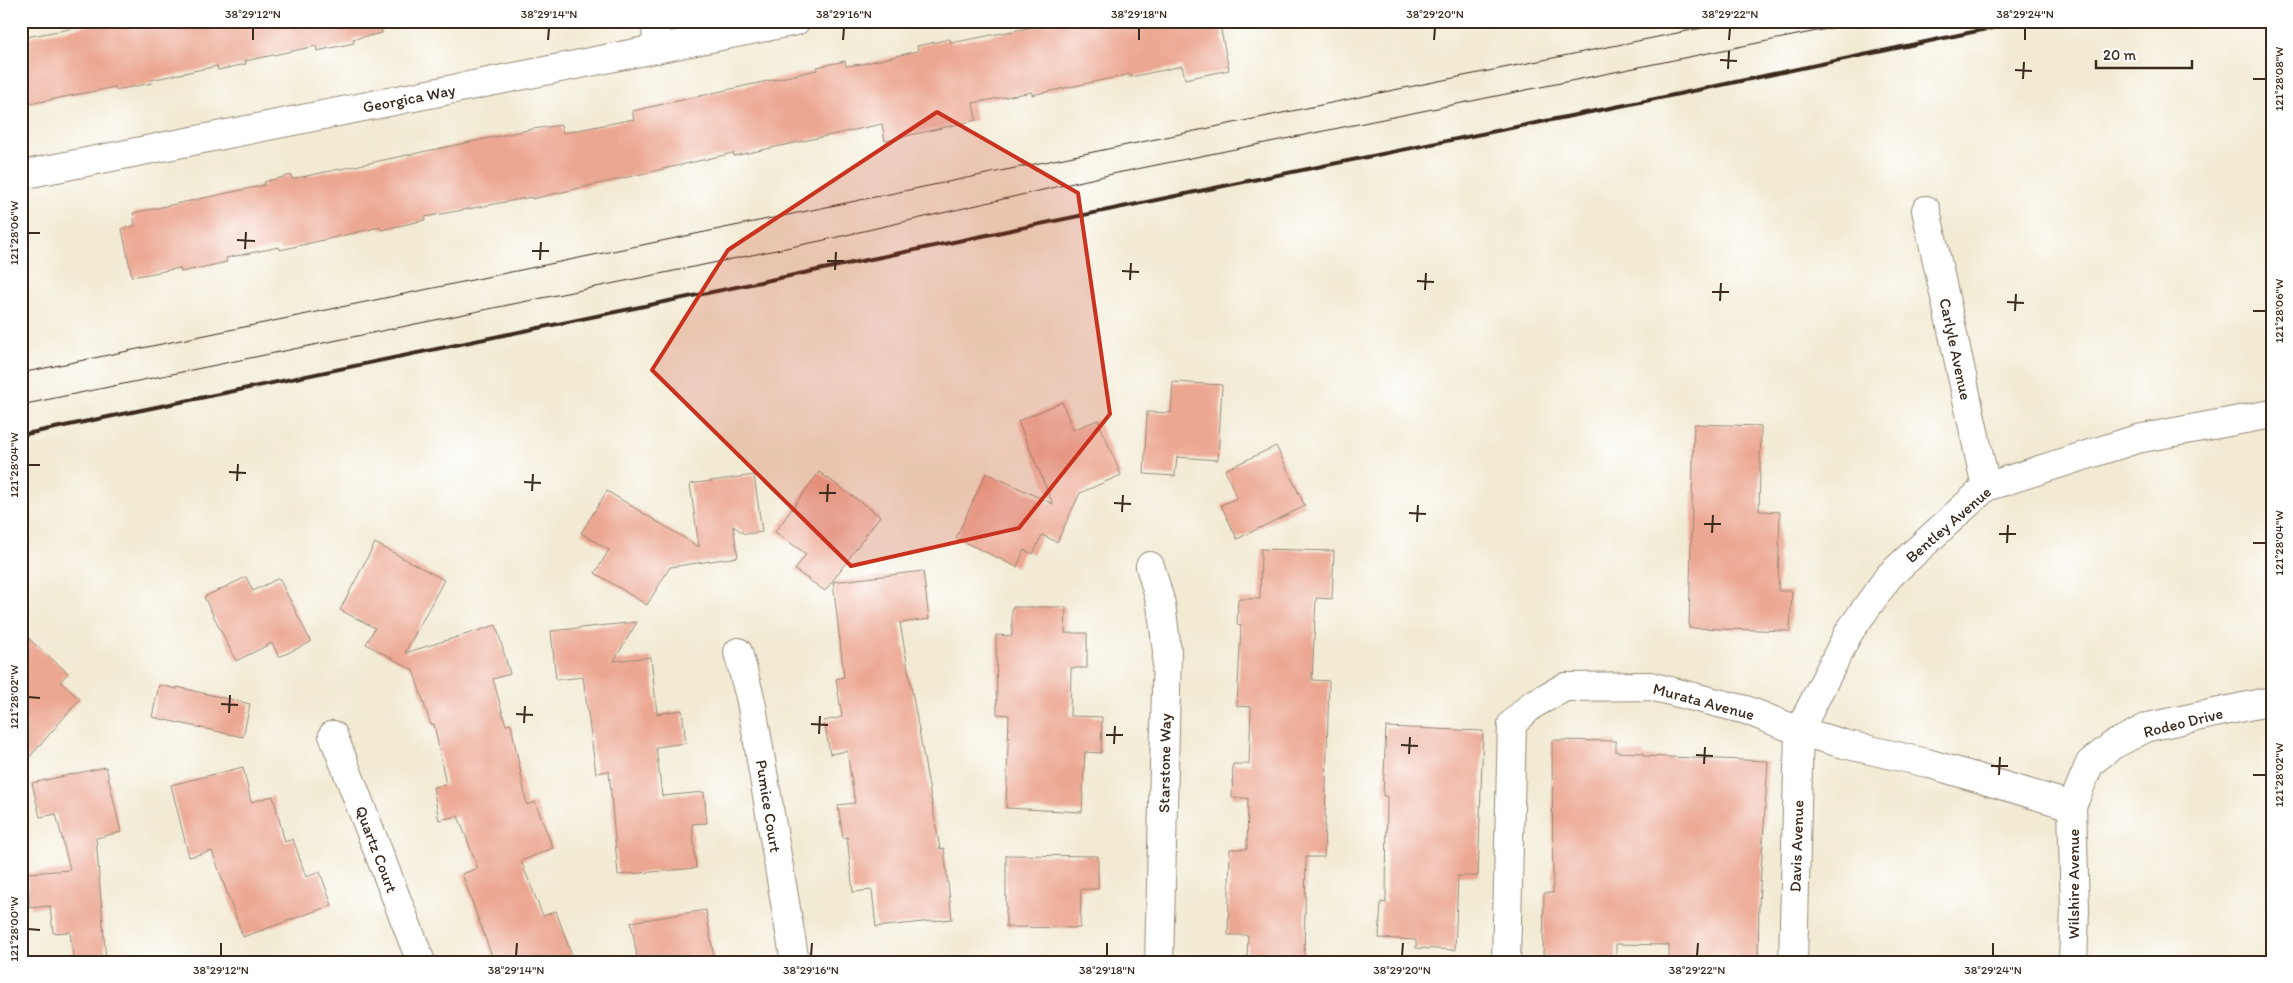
<svg xmlns="http://www.w3.org/2000/svg" width="2293" height="983" font-family="Itim,sans-serif">
<style>
.building{fill:#eca792}
.lines{fill:none;stroke-linecap:round;stroke-linejoin:round}
.minor-casing{stroke:#968a78;stroke-width:30}
.minor{stroke:#fff;stroke-width:28}
.tram{stroke:#3b2a1e;stroke-width:1}
.rail{stroke:#3b2a1e;stroke-width:4}
.marked{fill:#c8321e;fill-opacity:0.2;stroke:#c8321e;stroke-width:4;stroke-linejoin:round}
.ticks{fill:none;stroke:#3b2a1e;stroke-width:2}
.labels{text-anchor:middle;stroke-width:4;stroke-linejoin:round;paint-order:stroke}
.street-label{font-size:16px;fill:#3b2a1e;stroke:#fff}
.neatline{fill:none;stroke:#3b2a1e;stroke-width:2}
.ticks-label{font-size:12px;text-anchor:middle;fill:#3b2a1e}
</style>
<rect width="100%" height="100%" fill="#fff"/>
<filter id="ink" filterUnits="userSpaceOnUse"><feTurbulence type="fractalNoise" baseFrequency=".02" numOctaves="2"/><feDisplacementMap in="SourceGraphic" scale="10" xChannelSelector="R" yChannelSelector="G"/><feConvolveMatrix kernelMatrix="1 2 1 2 8 2 1 2 1" color-interpolation-filters="sRGB"/></filter>
<filter id="wash" filterUnits="userSpaceOnUse"><feTurbulence type="fractalNoise" baseFrequency=".0096" numOctaves="4" result="noise"/><feDisplacementMap in="SourceGraphic" scale="20" xChannelSelector="R" yChannelSelector="G"/><feGaussianBlur stdDeviation="1.12" result="paint"/><feColorMatrix in="noise" values="0 0 0 0 0 0 0 0 0 0 0 0 0 0 0 0 0 1.4 0 .05"/><feComposite in="paint" operator="in"/></filter>
<g filter="url(#wash)">
<rect width="100%" height="100%" fill="#f2ead3"/>
<g id="blocks">
<path class="building" d="M 113,21 L 380,21 L 382,33 L 353,39 L 354,43 L 317,51 L 316,46 L 245,61 L 246,64 L 218,70 L 217,66 L 151,80 L 152,83 L 116,90 L 115,87 L 29,104 L 26,89 L 21,90 L 21,38 Z
M 1064,21 L 1219,21 L 1229,70 L 1185,79 L 1182,66 L 1131,77 L 1131,74 L 1032,95 L 1032,92 L 973,103 L 976,120 L 885,141 L 882,124 L 734,156 L 733,153 L 532,199 L 532,197 L 425,217 L 425,220 L 381,230 L 380,227 L 280,250 L 279,247 L 226,258 L 227,262 L 181,272 L 180,268 L 132,277 L 122,229 L 135,226 L 133,213 L 265,185 L 264,182 L 291,175 L 292,179 L 533,129 L 561,125 L 563,133 L 634,119 L 632,111 L 817,70 L 817,67 L 845,61 L 846,66 L 862,64 L 918,51 L 917,46 L 950,39 L 951,43 Z
M 1173,382 L 1222,385 L 1218,460 L 1177,457 L 1175,476 L 1144,474 L 1147,412 L 1171,413 Z
M 1062,402 L 1073,430 L 1098,420 L 1121,475 L 1080,493 L 1057,542 L 1042,535 L 1033,554 L 1024,550 L 1017,567 L 956,538 L 986,473 L 1053,504 L 1018,421 Z
M 1694,424 L 1761,426 L 1759,511 L 1780,512 L 1778,591 L 1792,591 L 1790,631 L 1689,628 Z
M 1276,446 L 1305,506 L 1237,539 L 1221,505 L 1237,498 L 1225,470 Z
M 819,472 L 880,516 L 825,591 L 795,570 L 806,554 L 775,532 Z
M 754,475 L 762,532 L 745,534 L 733,526 L 738,557 L 670,567 L 647,605 L 595,573 L 609,550 L 581,533 L 607,491 L 699,547 L 690,484 Z
M 375,543 L 444,580 L 405,653 L 496,625 L 510,674 L 493,679 L 506,725 L 511,724 L 527,805 L 535,802 L 553,848 L 521,861 L 543,916 L 556,911 L 574,962 L 494,962 L 462,874 L 478,868 L 458,816 L 439,820 L 433,787 L 446,785 L 434,724 L 431,725 L 413,670 L 366,644 L 375,628 L 340,610 Z
M 1261,549 L 1334,551 L 1332,599 L 1316,598 L 1312,680 L 1329,681 L 1324,857 L 1306,857 L 1304,962 L 1247,962 L 1248,935 L 1228,935 L 1230,849 L 1247,849 L 1248,798 L 1232,798 L 1233,764 L 1249,764 L 1251,707 L 1237,706 L 1241,626 L 1237,625 L 1238,599 L 1260,599 Z
M 923,571 L 929,619 L 900,623 L 940,849 L 944,848 L 952,919 L 876,927 L 872,890 L 853,892 L 847,837 L 843,838 L 838,805 L 855,803 L 847,751 L 830,754 L 824,721 L 842,717 L 836,679 L 844,677 L 833,582 Z
M 246,577 L 253,591 L 279,578 L 311,642 L 279,657 L 272,643 L 236,661 L 204,597 Z
M 1012,607 L 1066,607 L 1065,633 L 1087,633 L 1087,668 L 1071,668 L 1070,716 L 1102,717 L 1101,753 L 1085,752 L 1082,812 L 1006,808 L 1009,715 L 997,714 L 996,635 L 1012,636 Z
M 637,622 L 614,661 L 651,657 L 657,714 L 682,710 L 686,743 L 656,747 L 662,796 L 704,792 L 707,823 L 692,824 L 696,868 L 618,875 L 609,771 L 596,773 L 583,677 L 556,680 L 551,631 Z
M 21,632 L 68,673 L 60,682 L 80,699 L 21,767 Z
M 159,685 L 177,689 L 177,687 L 250,704 L 243,737 L 152,717 Z
M 1386,727 L 1483,731 L 1478,876 L 1458,876 L 1455,950 L 1416,948 L 1416,940 L 1379,938 L 1381,902 L 1386,903 L 1387,796 L 1383,796 Z
M 1552,740 L 1616,741 L 1616,752 L 1644,753 L 1644,756 L 1768,761 L 1759,904 L 1758,962 L 1669,962 L 1669,945 L 1616,944 L 1616,960 L 1543,959 L 1544,893 L 1553,893 Z
M 106,767 L 121,832 L 96,838 L 106,962 L 74,962 L 70,932 L 53,933 L 50,906 L 30,908 L 27,873 L 70,870 L 56,814 L 40,817 L 32,783 Z
M 243,767 L 251,802 L 273,796 L 285,842 L 293,839 L 306,877 L 320,872 L 332,905 L 243,937 L 212,851 L 189,857 L 171,785 Z
M 1006,855 L 1098,856 L 1098,889 L 1081,889 L 1080,928 L 1006,927 Z
M 706,910 L 714,959 L 695,962 L 638,962 L 631,922 Z"/>
</g>
</g>
<g filter="url(#ink)">
<use href="#blocks" fill-opacity="0" stroke="#968a78" stroke-width="1"/>
<g class="lines">
<defs>
<path id="minor" d="M 656,21 L 657,49
M 21,175 L 796,21
M 1926,210 L 1986,487
M 1150,566 L 1161,604 L 1167,651 L 1159,962
M 738,652 L 751,701 L 795,962
M 333,735 L 421,962
M 1506,962 L 1512,724 L 1532,705 L 1565,687 L 1650,686 L 1746,710 L 1799,731 L 1844,744 L 1927,763 L 2072,806
M 1793,962 L 1799,731 L 1849,632 L 1889,576 L 1986,487 L 2137,439 L 2272,414
M 2073,962 L 2075,910 L 2072,806 L 2090,763 L 2113,745 L 2148,727 L 2272,701"/>
</defs>
<use href="#minor" class="minor-casing"/>
<use href="#minor" class="minor"/>
<path class="tram" d="M 21,373 L 1389,91 L 1737,21
M 21,405 L 820,241 L 1117,173 L 1866,21"/>
<path class="rail" d="M 21,435 L 1253,180 L 1650,100 L 2025,21"/>
</g>
</g>
<path class="marked" d="M 937,112 L 1078,193 L 1110,414 L 1019,528 L 851,566 L 652,370 L 728,250 Z"/>
<path class="ticks" d="M 253,40 L 253,28M 548,40 L 549,28M 843,40 L 844,28M 1139,40 L 1139,28M 1434,40 L 1435,28M 1729,40 L 1730,28M 2025,40 L 2025,28M 1720,60 L 1737,61M 1728,69 L 1729,51M 2015,70 L 2032,71M 2023,79 L 2024,62M 2253,79 L 2266,79M 28,233 L 40,233M 237,240 L 255,241M 245,249 L 246,232M 532,251 L 549,251M 540,260 L 541,242M 827,261 L 844,261M 835,270 L 836,252M 1122,271 L 1139,272M 1130,280 L 1131,263M 1417,281 L 1434,282M 1425,290 L 1426,273M 1712,292 L 1729,292M 1720,301 L 1721,283M 2007,302 L 2024,303M 2015,311 L 2016,294M 2253,311 L 2266,311M 28,465 L 40,465M 229,472 L 246,473M 237,481 L 238,464M 524,482 L 541,483M 532,491 L 533,474M 819,493 L 836,493M 827,502 L 828,484M 1114,503 L 1131,504M 1122,512 L 1123,495M 1409,513 L 1426,514M 1417,522 L 1418,505M 1704,524 L 1721,524M 1712,533 L 1713,515M 1999,534 L 2016,534M 2007,543 L 2008,525M 2253,543 L 2266,543M 28,697 L 40,698M 221,704 L 238,705M 229,713 L 230,695M 516,714 L 533,715M 524,723 L 525,706M 811,724 L 828,725M 819,734 L 820,716M 1106,735 L 1123,735M 1114,744 L 1115,726M 1401,745 L 1418,746M 1409,754 L 1410,737M 1696,755 L 1713,756M 1704,764 L 1705,747M 1991,766 L 2008,766M 1999,775 L 2000,757M 2253,775 L 2266,775M 28,929 L 40,930M 221,956 L 221,943M 516,956 L 517,943M 811,956 L 812,943M 1107,956 L 1107,943M 1402,956 L 1403,943M 1697,956 L 1698,943M 1993,956 L 1993,943"/>
<g class="labels">
<g class="street-label">
<text transform="translate(409 98) rotate(-11)" y="6">Georgica Way</text>
<text transform="translate(1956 349) rotate(78)" y="6">Carlyle Avenue</text>
<text transform="translate(1948 524) rotate(-41)" y="6">Bentley Avenue</text>
<text transform="translate(1704 701) rotate(15)" y="6">Murata Avenue</text>
<text transform="translate(2183 722) rotate(-14)" y="6">Rodeo Drive</text>
<text transform="translate(1164 763) rotate(-89)" y="6">Starstone Way</text>
<text transform="translate(769 806) rotate(81)" y="6">Pumice Court</text>
<text transform="translate(1796 846) rotate(-88)" y="6">Davis Avenue</text>
<text transform="translate(377 849) rotate(69)" y="6">Quartz Court</text>
<text transform="translate(2073 884) rotate(-90)" y="6">Wilshire Avenue</text>
</g>
</g>
<rect width="2293" height="983" fill="none" stroke="#fff" stroke-width="55"/>
<path d="M2096 60v8h96v-8" fill="none" stroke="#3b2a1e" stroke-width="2.5"/>
<text x="2103" y="60" font-size="15" fill="#3b2a1e" stroke="#ffffff" stroke-width="4" paint-order="stroke">20 m</text>
<rect x="28" y="28" width="2238" height="928" class="neatline"/>
<g class="ticks-label">
<text x="253" y="18">38°29'12"N</text>
<text x="549" y="18">38°29'14"N</text>
<text x="844" y="18">38°29'16"N</text>
<text x="1139" y="18">38°29'18"N</text>
<text x="1435" y="18">38°29'20"N</text>
<text x="1730" y="18">38°29'22"N</text>
<text x="2025" y="18">38°29'24"N</text>
<text transform="translate(2279 79) rotate(-90)" y="4">121°28'08"W</text>
<text transform="translate(14 233) rotate(-90)" y="4">121°28'06"W</text>
<text transform="translate(2279 311) rotate(-90)" y="4">121°28'06"W</text>
<text transform="translate(14 465) rotate(-90)" y="4">121°28'04"W</text>
<text transform="translate(2279 543) rotate(-90)" y="4">121°28'04"W</text>
<text transform="translate(14 697) rotate(-90)" y="4">121°28'02"W</text>
<text transform="translate(2279 775) rotate(-90)" y="4">121°28'02"W</text>
<text transform="translate(14 929) rotate(-90)" y="4">121°28'00"W</text>
<text x="221" y="974">38°29'12"N</text>
<text x="516" y="974">38°29'14"N</text>
<text x="811" y="974">38°29'16"N</text>
<text x="1107" y="974">38°29'18"N</text>
<text x="1402" y="974">38°29'20"N</text>
<text x="1697" y="974">38°29'22"N</text>
<text x="1993" y="974">38°29'24"N</text>
</g>
</svg>
